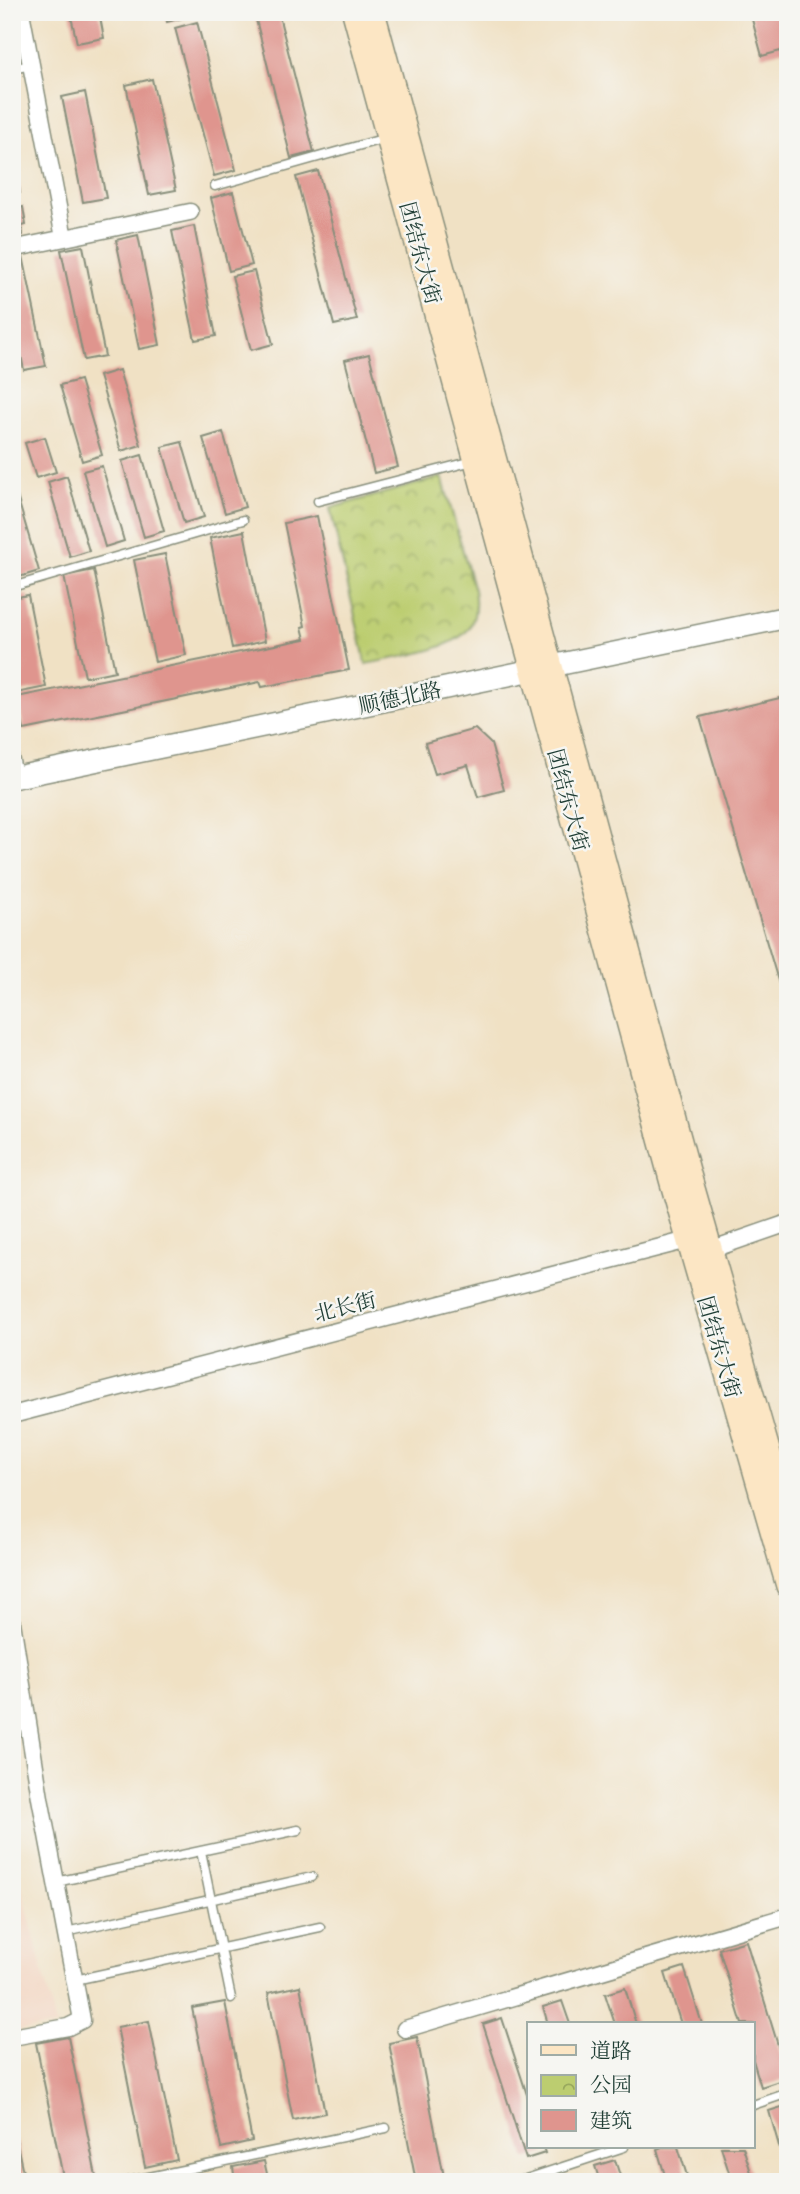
<svg xmlns="http://www.w3.org/2000/svg" width="800" height="2194" font-family="'IM FELL DW Pica','Noto Serif SC',serif">
<style>
.built{fill:#f3d4bf}
.park{fill:url(#park-crowns);stroke:#6e8552;stroke-width:2}
.building{fill:#df958e}
.lines{fill:none;stroke-linecap:round;stroke-linejoin:round}
.service-casing{stroke:#888f7c;stroke-width:11}
.minor-casing{stroke:#888f7c;stroke-width:19}
.tertiary-casing{stroke:#888f7c;stroke-width:24}
.secondary-casing{stroke:#888f7c;stroke-width:26}
.service{stroke:#fff;stroke-width:8}
.minor{stroke:#fff;stroke-width:16}
.tertiary{stroke:#fff;stroke-width:21}
.secondary{stroke:#fce6c4;stroke-width:23}
.labels{text-anchor:middle;stroke-width:5;stroke-linejoin:round;paint-order:stroke}
.street-label{font-size:21px;fill:#1f3d34;stroke:#f6f6f2}
</style>
<defs>
<pattern id="park-crowns" width="20" height="18" patternUnits="userSpaceOnUse" patternTransform="scale(1.75)"><rect width="20" height="18" fill="#bccd70"/><path d="M2 6a3 3 0 1 1 6 0M12 15a3 3 0 1 1 6 0" fill="none" stroke="#98a85d"/></pattern>
</defs>
<rect width="100%" height="100%" fill="#f6f6f2"/>
<filter id="ink" filterUnits="userSpaceOnUse"><feTurbulence type="fractalNoise" baseFrequency=".0143" numOctaves="2"/><feDisplacementMap in="SourceGraphic" scale="14" xChannelSelector="R" yChannelSelector="G"/><feConvolveMatrix kernelMatrix="1 2 1 2 8 2 1 2 1" color-interpolation-filters="sRGB"/></filter>
<filter id="wash" filterUnits="userSpaceOnUse"><feTurbulence type="fractalNoise" baseFrequency=".00686" numOctaves="4" result="noise"/><feDisplacementMap in="SourceGraphic" scale="28" xChannelSelector="R" yChannelSelector="G"/><feGaussianBlur stdDeviation="1.57" result="paint"/><feColorMatrix in="noise" values="0 0 0 0 0 0 0 0 0 0 0 0 0 0 0 0 0 1.4 0 .05"/><feComposite in="paint" operator="in"/></filter>
<g filter="url(#wash)">
<rect width="100%" height="100%" fill="#f0e1c4"/>
<path class="built" d="M 12,1847 L 56,2026 L 12,2031 Z"/>
<path class="park" d="M 442,477 L 474,590 C 476,602 476,617 469,628 C 454,651 392,658 366,664 L 330,508 Z"/>
<g id="blocks">
<path class="building" d="M 70,12 L 99,12 L 104,38 L 77,43 Z
M 165,12 L 193,12 L 194,15 L 167,22 Z
M 254,12 L 278,12 L 314,152 L 291,158 Z
M 750,12 L 781,12 L 788,39 L 788,49 L 762,56 Z
M 197,22 L 236,170 L 214,176 L 175,28 Z
M 152,79 L 176,190 L 149,195 L 126,85 Z
M 85,92 L 106,198 L 83,202 L 62,97 Z
M 16,168 L 20,193 L 16,194 L 18,208 L 23,207 L 26,225 L 22,226 L 23,235 L 12,237 L 12,169 Z
M 318,171 L 357,320 L 334,325 L 296,177 Z
M 233,192 L 252,265 L 229,271 L 211,198 Z
M 194,226 L 216,336 L 195,340 L 172,231 Z
M 138,235 L 160,345 L 139,349 L 116,240 Z
M 83,246 L 105,356 L 84,360 L 61,250 Z
M 23,256 L 46,366 L 24,370 L 12,310 L 12,259 Z
M 254,271 L 273,344 L 251,350 L 232,276 Z
M 369,354 L 398,467 L 374,473 L 345,360 Z
M 119,370 L 141,445 L 121,451 L 99,376 Z
M 80,380 L 102,455 L 82,461 L 60,385 Z
M 223,432 L 245,507 L 225,513 L 203,438 Z
M 45,437 L 56,472 L 36,478 L 25,443 Z
M 182,442 L 204,517 L 184,523 L 162,447 Z
M 142,455 L 164,531 L 144,537 L 122,461 Z
M 102,466 L 124,541 L 105,547 L 83,471 Z
M 67,476 L 89,551 L 70,557 L 48,482 Z
M 17,496 L 39,571 L 19,577 L 12,553 L 12,497 Z
M 317,516 L 349,670 L 262,687 L 260,682 L 24,730 L 17,697 L 305,639 L 302,627 L 305,626 L 284,523 Z
M 244,531 L 265,641 L 232,648 L 210,538 Z
M 165,554 L 186,655 L 155,662 L 134,560 Z
M 94,570 L 115,671 L 85,677 L 64,576 Z
M 28,595 L 46,687 L 16,693 L 12,676 L 12,598 Z
M 788,696 L 788,1011 L 787,1011 L 700,717 Z
M 475,729 L 491,744 L 504,790 L 478,797 L 468,765 L 435,774 L 425,743 Z
M 746,1941 L 788,2078 L 761,2087 L 753,2060 L 753,2024 L 742,2024 L 719,1949 Z
M 684,1967 L 702,2024 L 681,2024 L 665,1973 Z
M 300,1986 L 325,2113 L 293,2120 L 268,1993 Z
M 625,1988 L 636,2024 L 615,2024 L 605,1994 Z
M 562,2001 L 570,2024 L 548,2024 L 543,2007 Z
M 225,2002 L 252,2141 L 221,2148 L 192,2008 Z
M 502,2018 L 529,2101 L 529,2147 L 543,2147 L 545,2153 L 526,2159 L 483,2024 Z
M 149,2021 L 177,2160 L 145,2167 L 117,2027 Z
M 68,2037 L 96,2176 L 64,2182 L 36,2043 Z
M 417,2037 L 445,2182 L 416,2182 L 389,2043 Z
M 788,2105 L 788,2174 L 787,2174 L 769,2111 Z
M 12,2125 L 13,2125 L 25,2182 L 12,2182 Z
M 662,2147 L 678,2147 L 689,2182 L 667,2182 L 657,2149 Z
M 721,2147 L 743,2147 L 754,2182 L 732,2182 Z
M 615,2160 L 622,2182 L 600,2182 L 595,2166 Z
M 264,2161 L 269,2182 L 235,2182 L 233,2167 Z"/>
</g>
</g>
<g filter="url(#ink)">
<use href="#blocks" fill-opacity="0" stroke="#888f7c" stroke-width="2"/>
<g class="lines">
<defs>
<path id="service" d="M 12,69 L 31,65
M 215,186 L 386,138
M 318,501 L 473,461
M 12,587 L 243,520
M 12,747 L 18,775
M 201,1851 L 231,1998
M 56,1882 L 298,1830
M 66,1932 L 312,1877
M 75,1980 L 320,1927
M 753,2105 L 788,2093
M 125,2182 L 386,2128
M 517,2182 L 624,2147"/>
<path id="minor" d="M 21,12 L 64,238
M 12,249 L 190,212
M 710,1250 L 788,1223
M 12,1415 L 688,1240
M 12,1622 L 40,1798 L 82,2020 L 68,2027 L 12,2037
M 405,2029 L 788,1916"/>
<path id="tertiary" d="M 12,778 L 788,617"/>
<path id="secondary" d="M 354,12 L 672,1183 L 788,1586
M 373,12 L 690,1178 L 788,1520"/>
</defs>
<use href="#service" class="service-casing"/>
<use href="#minor" class="minor-casing"/>
<use href="#tertiary" class="tertiary-casing"/>
<use href="#secondary" class="secondary-casing"/>
<use href="#service" class="service"/>
<use href="#minor" class="minor"/>
<use href="#tertiary" class="tertiary"/>
<use href="#secondary" class="secondary"/>
</g>
</g>
<g class="labels">
<g class="street-label">
<text transform="translate(420 253) rotate(75)" y="7">团结东大街</text>
<text transform="translate(400 698) rotate(-12)" y="7">顺德北路</text>
<text transform="translate(568 800) rotate(75)" y="7">团结东大街</text>
<text transform="translate(345 1307) rotate(-14)" y="7">北长街</text>
<text transform="translate(719 1347) rotate(74)" y="7">团结东大街</text>
</g>
</g>
<rect width="800" height="2194" fill="none" stroke="#f6f6f2" stroke-width="42"/>
<rect x="527" y="2022" width="228" height="126" fill="#f6f6f2" stroke="#a0aca6" stroke-width="2"/>
<rect x="541" y="2045" width="35" height="10" fill="#fce6c4" stroke="#a0aca6" stroke-width="2"/>
<text x="590" y="2058" font-size="21" fill="#1f3d34">道路</text>
<rect x="541" y="2075" width="35" height="21" fill="url(#park-crowns)" stroke="#a0aca6" stroke-width="2"/>
<text x="590" y="2092" font-size="21" fill="#1f3d34">公园</text>
<rect x="541" y="2110" width="35" height="21" fill="#df958e" stroke="#a0aca6" stroke-width="2"/>
<text x="590" y="2128" font-size="21" fill="#1f3d34">建筑</text>
</svg>
